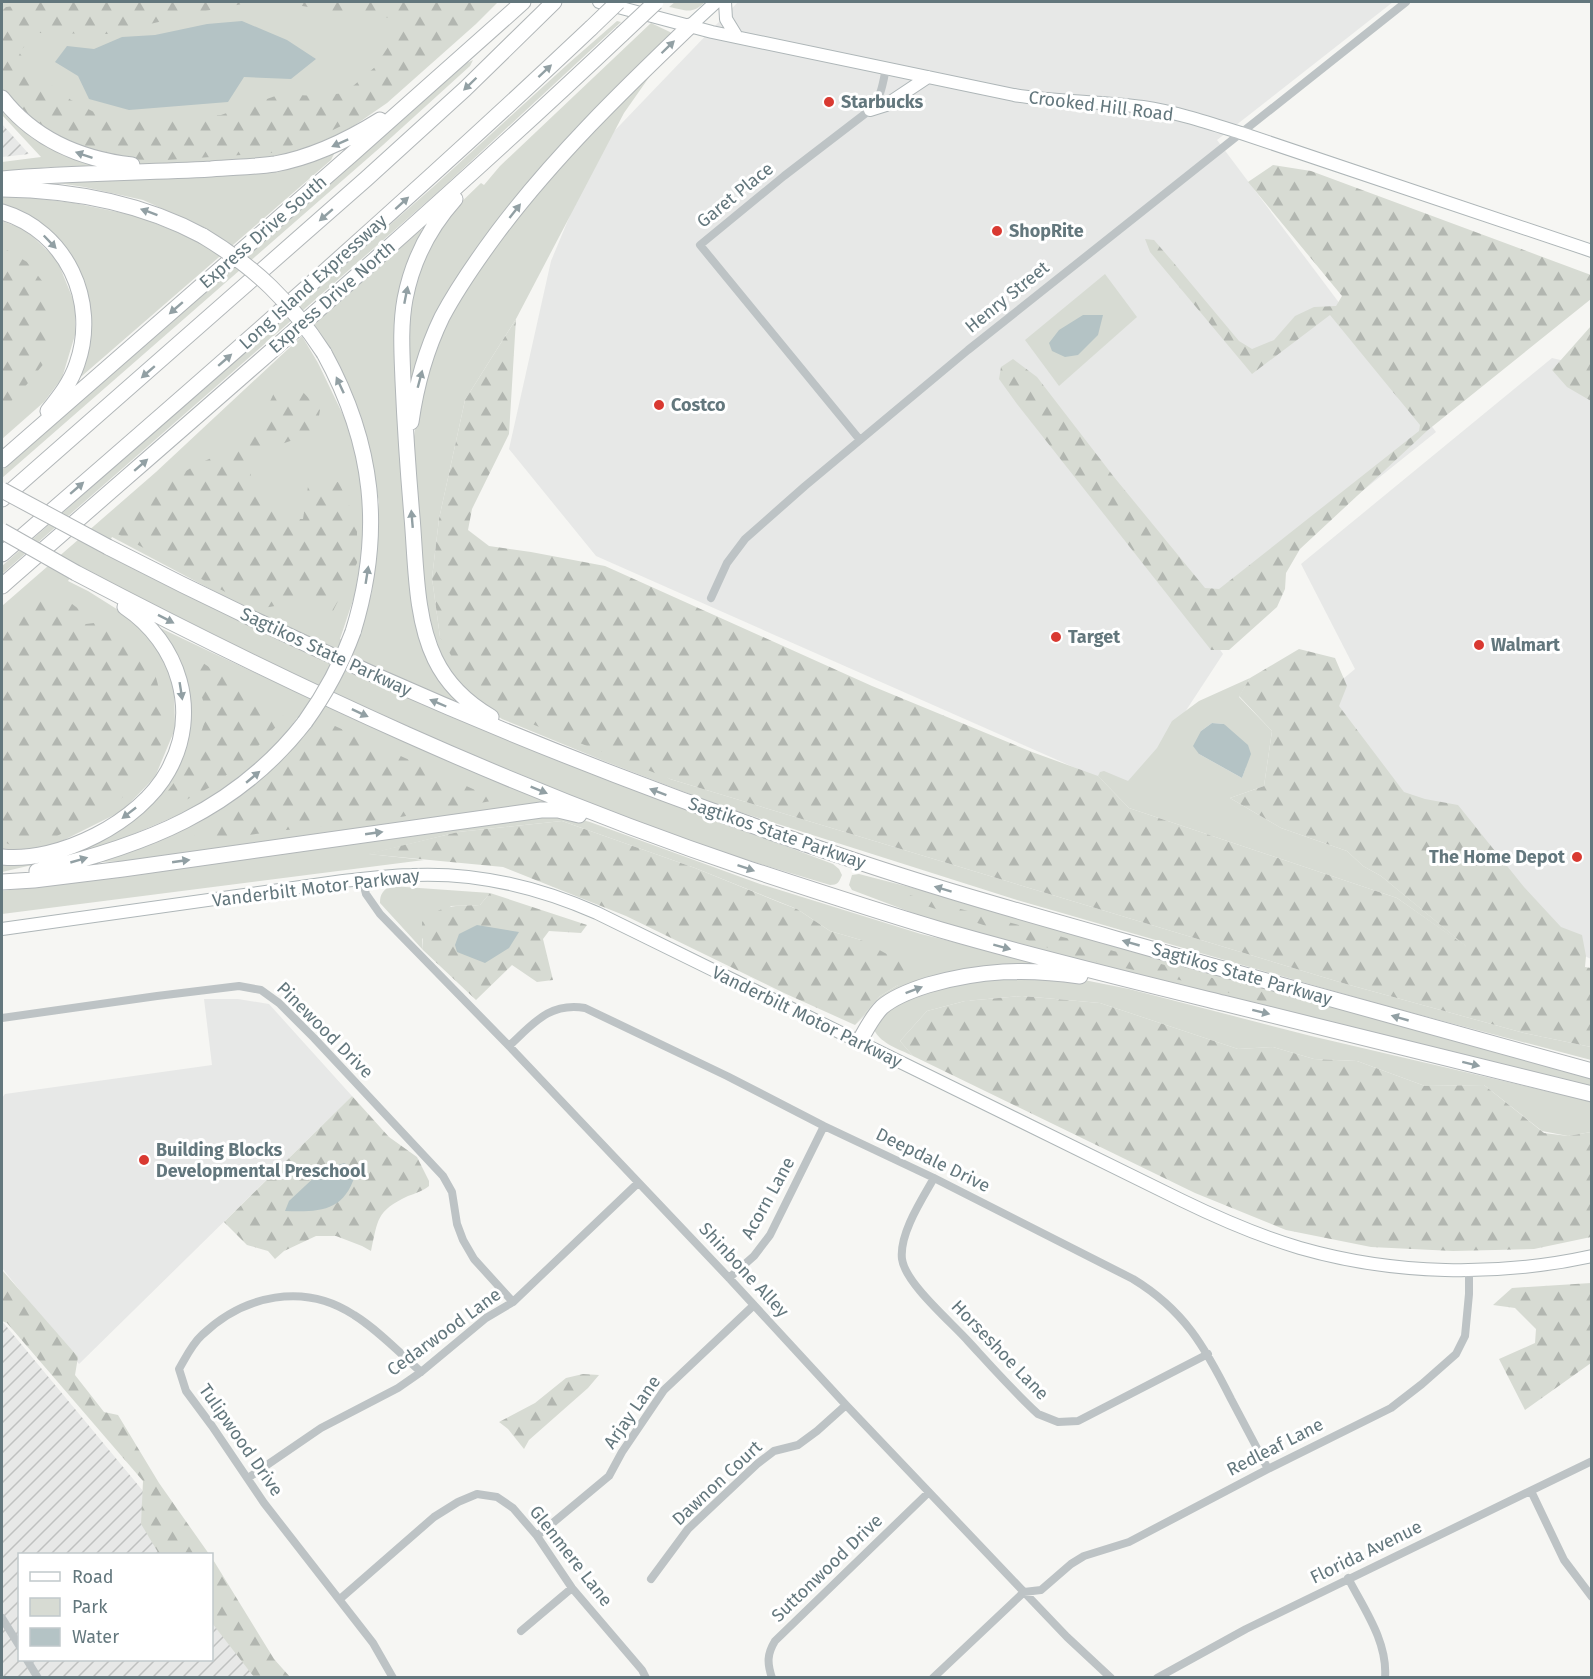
<svg xmlns="http://www.w3.org/2000/svg" width="1593" height="1679" font-family="'Fira Sans',sans-serif">
<style>
.built{fill:#e7e8e7}
.industrial{fill:url(#industrial-furrows)}
.green{fill:#d7dbd3;fill-rule:evenodd}
.forest{fill:url(#forest-firs)}
.water{fill:#b4c3c5}
.lines{fill:none;stroke-linecap:round;stroke-linejoin:round}
.secondary-casing{stroke:#aeb6b8;stroke-width:14}
.highway-casing{stroke:#b1b6b8;stroke-width:17}
.street{stroke:#bdc3c5;stroke-width:8}
.secondary{stroke:#fff;stroke-width:12}
.highway{stroke:#fff;stroke-width:15}
.highway-bridge-casing{stroke:#b1b6b8;stroke-width:17;stroke-linecap:butt}
.highway-bridge{stroke:#fff;stroke-width:15}
.oneway{fill:#92a0a4}
.poi-dot{fill:#d93931;stroke:#fff;stroke-width:2}
.labels{text-anchor:middle;stroke-width:6;stroke-linejoin:round;paint-order:stroke}
.poi-label{font-size:18px;font-weight:bold;fill:#63777d;stroke:#fff;text-anchor:start}
.street-label{font-size:18px;fill:#63777d;stroke:#fff}
</style>
<defs>
<pattern id="industrial-furrows" width="10" height="10" patternUnits="userSpaceOnUse" patternTransform="scale(1.5)"><rect width="10" height="10" fill="#e7e8e7"/><path d="M-1 1l2-2M0 10L10 0M9 11l2-2" fill="none" stroke="#bfc1c0"/></pattern>
<pattern id="forest-firs" width="22" height="20" patternUnits="userSpaceOnUse" patternTransform="scale(1.5)"><rect width="22" height="20" fill="#d7dbd3"/><path d="M5 1l3.5 6h-7zM16 11l3.5 6h-7z" fill="#b2b6b0"/></pattern>
</defs>
<rect width="100%" height="100%" fill="#f6f6f3"/>
<path class="built" d="M 738,2 L 1393,2 L 1217,140 L 1436,432 L 1200,621 L 1223,654 L 1132,793 L 596,556 L 509,449 L 551,261 L 598,148 Z
M 1552,358 L 1591,367 L 1591,959 L 1550,939 L 1411,818 L 1314,703 L 1355,669 L 1301,564 Z
M 204,999 L 238,999 L 269,1004 L 352,1096 L 79,1364 L 2,1268 L 2,1098 L 5,1094 L 212,1065 Z"/>
<path class="industrial" d="M 2,124 L 29,154 L 2,157 Z
M 2,1321 L 153,1503 L 189,1554 L 20,1554 L 20,1660 L 212,1660 L 212,1587 L 275,1677 L 2,1677 Z"/>
<path class="green" d="M 2,2 L 498,2 L 476,24 L 387,103 L 345,132 L 298,152 L 231,165 L 49,167 L 2,173 L 2,162 L 41,157 L 2,115 Z
M 675,2 L 705,2 C 692,15 686,10 669,7 Z
M 617,21 L 621,22 L 438,192 L 2,574 L 2,566 L 433,187 L 569,63 Z
M 651,23 L 670,32 L 672,34 L 485,239 L 413,378 L 407,378 L 408,315 L 418,269 L 430,240 L 452,211 L 481,183 L 484,185 L 500,166 Z
M 473,60 L 470,66 L 383,145 L 2,478 L 2,470 L 467,63 Z
M 659,63 L 624,113 L 516,319 L 465,400 L 439,519 L 432,578 L 440,637 L 670,779 L 1346,984 L 1524,1033 L 1591,1047 L 1591,1060 L 1386,1006 L 1204,954 L 1017,900 L 721,806 L 604,761 L 502,719 L 472,699 L 449,676 L 432,636 L 417,544 L 412,449 L 422,386 L 451,312 L 507,227 L 584,138 Z
M 335,152 L 331,160 L 75,382 L 91,339 L 85,296 L 68,258 L 2,208 L 2,197 L 18,196 L 74,203 L 137,216 L 199,241 L 205,228 L 143,200 L 84,187 L 45,181 Z
M 2,221 L 26,230 L 57,260 L 75,304 L 75,335 L 62,378 L 44,402 L 2,439 Z
M 420,229 L 423,231 L 402,278 L 395,342 L 398,429 L 407,548 L 421,640 L 456,700 L 448,700 L 282,627 L 112,537 L 104,552 L 350,673 L 565,763 L 833,864 L 839,869 L 842,875 C 839,882 838,885 830,885 L 674,838 L 503,770 L 314,687 L 77,566 L 68,581 L 88,591 L 131,618 L 160,648 L 174,684 L 175,729 L 155,777 L 122,811 L 56,844 L 16,852 L 2,849 L 2,606 L 156,472 L 302,336 L 318,363 L 346,421 L 358,464 L 364,505 L 362,551 L 355,594 L 340,639 L 355,644 L 372,592 L 379,502 L 363,423 L 336,363 L 313,325 Z
M 1105,274 L 1137,317 L 1059,386 L 1025,340 Z
M 154,625 C 288,689 423,751 562,806 L 152,860 L 101,862 C 128,852 157,843 183,830 C 233,805 275,772 308,727 L 297,718 L 284,736 L 253,769 L 206,803 L 115,842 L 45,862 L 2,872 L 2,862 L 38,861 L 154,798 L 187,697 Z
M 1250,678 L 1239,697 L 1272,731 L 1264,786 L 1230,798 L 1281,828 L 1347,851 L 1363,866 L 1381,876 L 1476,954 L 1397,898 L 1129,808 L 1098,776 L 1100,772 L 1104,771 L 1128,781 L 1157,748 L 1172,721 L 1199,701 ZM 1212,723 L 1224,724 L 1246,767 L 1242,778 L 1199,754 L 1201,731 Z
M 550,815 L 571,817 L 590,822 L 760,884 L 921,934 L 1054,967 L 881,999 L 855,1025 L 880,996 L 898,985 L 861,940 L 830,931 L 797,909 L 695,868 L 562,821 L 458,832 L 369,854 L 424,860 L 2,914 L 2,891 L 119,876 Z
M 859,874 L 944,896 L 1591,1078 L 1591,1088 L 1129,975 L 950,927 L 852,890 L 849,885 L 852,875 Z
M 391,886 L 490,893 L 480,905 L 451,906 L 422,939 L 423,950 L 380,903 C 380,894 383,890 391,886 Z
M 985,976 L 1084,980 L 1129,989 L 1311,1036 L 1576,1098 L 1591,1102 L 1591,1132 L 1568,1136 L 1542,1131 L 1484,1085 L 1425,1086 L 1357,1061 L 1314,1059 L 1273,1047 L 1238,1049 L 1100,1003 L 1022,996 L 965,1001 L 927,1011 L 900,1041 L 913,1056 C 899,1049 878,1043 873,1027 L 896,1002 Z"/>
<path class="forest" d="M 49,2 L 253,2 L 210,10 L 107,34 L 38,33 L 19,52 L 31,70 L 71,100 L 113,122 L 221,115 L 281,94 L 316,96 L 345,93 L 375,67 L 392,41 L 394,18 L 361,16 L 279,2 L 494,2 L 423,66 L 363,115 L 327,133 L 271,153 L 166,160 L 97,159 L 54,154 L 2,102 L 2,11 L 6,7 Z
M 1273,165 L 1311,171 L 1591,275 L 1591,299 L 1428,430 L 1300,549 L 1286,573 L 1285,589 L 1277,607 L 1229,650 L 1211,650 L 1017,404 L 999,379 L 1001,367 L 1013,359 L 1037,377 L 1114,477 L 1205,588 L 1219,589 L 1419,431 L 1420,425 L 1330,315 L 1252,374 L 1150,252 L 1145,239 L 1154,240 L 1173,262 L 1239,341 L 1252,349 L 1274,340 L 1295,316 L 1314,307 L 1336,306 L 1342,296 L 1248,182 Z
M 7,250 L 27,262 L 43,282 L 53,339 L 50,356 L 19,394 L 2,410 L 2,260 Z
M 516,319 L 509,434 L 472,509 L 468,530 L 489,546 L 531,552 L 605,566 L 872,686 L 1032,752 L 1098,776 L 1129,808 L 1397,898 L 1467,947 L 1381,876 L 1363,866 L 1347,851 L 1281,828 L 1230,798 L 1264,786 L 1272,731 L 1239,696 L 1250,678 L 1299,649 L 1335,658 L 1347,686 L 1339,706 L 1404,792 L 1425,799 L 1458,805 L 1524,887 L 1561,927 L 1582,935 L 1586,956 L 1585,967 L 1591,968 L 1591,1047 L 1524,1033 L 1346,984 L 670,779 L 487,706 L 464,677 L 440,637 L 432,578 L 439,519 L 465,400 Z
M 1591,326 L 1591,401 L 1567,387 L 1552,370 Z
M 299,388 L 320,410 L 316,432 L 273,447 L 250,469 L 253,491 L 283,519 L 303,519 L 309,480 L 339,482 L 357,524 L 357,563 L 331,615 L 311,600 L 257,609 L 114,532 L 151,493 L 194,466 L 252,439 L 274,393 Z
M 63,597 L 80,610 L 70,626 L 110,621 C 120,630 134,639 142,649 C 162,676 162,710 164,741 L 122,798 L 92,818 L 57,836 L 19,849 L 2,841 L 2,635 L 40,601 Z
M 203,663 L 285,717 L 248,757 L 216,784 L 184,801 L 162,799 L 194,755 L 207,714 L 195,674 Z
M 324,721 L 497,800 L 389,819 L 277,831 L 184,844 L 219,816 L 274,779 Z
M 562,821 L 695,868 L 781,903 L 797,909 L 830,931 L 861,940 L 907,965 L 898,985 L 880,996 L 855,1025 L 784,993 L 626,916 L 503,867 L 367,854 L 458,832 Z
M 490,893 L 587,925 L 581,933 L 549,931 L 543,939 L 553,980 L 537,982 L 512,965 L 476,1000 L 423,950 L 422,922 C 442,904 455,906 480,905 Z
M 906,894 L 1267,993 L 1301,1007 L 1280,1006 L 1172,978 L 1073,957 L 1013,935 L 906,899 Z
M 1022,996 L 1100,1003 L 1238,1049 L 1273,1047 L 1314,1059 L 1357,1061 L 1425,1086 L 1484,1085 L 1544,1133 L 1568,1136 L 1591,1132 L 1591,1237 L 1534,1249 L 1453,1251 L 1371,1247 L 1286,1230 L 1195,1193 L 913,1056 L 900,1041 L 927,1011 L 965,1001 Z
M 352,1096 L 389,1137 L 417,1157 L 429,1181 L 429,1186 C 423,1191 416,1193 408,1196 C 376,1211 378,1220 371,1251 L 362,1246 L 336,1236 L 316,1236 L 284,1251 L 275,1259 L 268,1251 L 247,1245 L 224,1222 Z
M 2,1270 L 78,1357 L 75,1375 L 104,1412 L 118,1415 L 159,1483 L 209,1554 L 159,1554 L 141,1524 L 143,1481 L 7,1323 L 2,1321 Z
M 1591,1283 L 1591,1363 L 1525,1410 L 1499,1359 L 1535,1343 L 1536,1329 L 1515,1308 L 1493,1305 L 1512,1288 Z
M 583,1374 L 599,1375 L 588,1388 L 529,1440 L 524,1449 L 508,1429 L 499,1422 L 535,1403 L 566,1378 Z
M 212,1558 L 274,1659 L 290,1677 L 254,1677 L 212,1623 Z"/>
<path class="water" d="M 242,21 L 287,40 L 316,59 L 291,79 L 244,77 L 228,102 L 129,110 L 89,99 L 78,76 L 55,62 L 67,46 L 94,49 L 122,37 L 155,35 L 207,24 Z
M 1083,315 L 1103,315 L 1098,335 L 1078,355 L 1065,357 L 1052,351 L 1049,343 L 1059,330 Z
M 1212,723 L 1224,724 L 1248,745 L 1251,754 L 1242,778 L 1199,754 L 1193,746 L 1201,731 Z
M 477,925 L 519,932 L 509,948 L 485,963 L 457,952 L 455,945 L 459,934 Z
M 344,1163 L 352,1167 L 355,1175 C 344,1212 319,1212 285,1211 L 289,1201 L 321,1171 Z"/>
<g class="lines">
<defs>
<path id="secondary" d="M 599,2 L 712,32 L 1014,95 C 1057,102 1100,101 1143,107 C 1176,112 1209,123 1241,133 L 1592,251
M 725,2 L 726,19 L 737,37
M 690,26 L 716,2
M 870,110 L 886,105 L 928,77
M 2,929 L 343,881 C 366,879 389,875 412,875 C 477,872 538,887 597,913 L 1181,1200 C 1220,1219 1259,1236 1300,1248 C 1394,1275 1496,1277 1592,1256"/>
<path id="highway" d="M 2,98 C 34,139 81,159 132,165
M 2,179 C 71,172 142,173 211,169 C 233,167 254,167 275,164 C 313,157 348,140 380,120
M 2,189 C 72,190 140,202 203,236
M 455,199 C 429,228 412,262 405,299 C 400,326 402,354 403,381 C 405,426 408,471 412,517 C 416,562 415,618 435,659 C 447,684 467,703 491,717
M 2,212 C 66,231 99,301 77,364 C 71,382 60,396 48,411
M 324,353 C 374,444 384,532 353,632
M 411,422 C 416,386 426,350 442,317 C 458,287 477,260 497,233 C 554,157 622,91 690,26
M 2,460 L 351,155 L 523,2
M 2,499 L 366,179 L 465,89 L 554,2
M 108,547 C 348,671 597,775 853,860 C 963,897 1075,927 1187,959 C 1322,996 1457,1034 1592,1071
M 2,554 C 201,382 399,209 591,28
M 76,573 C 293,687 517,791 749,869 C 813,890 877,911 941,930 C 1034,957 1129,980 1223,1003 C 1346,1033 1469,1064 1592,1094
M 2,586 C 210,404 421,224 622,34
M 2,857 C 59,863 140,822 168,771 C 201,712 179,643 125,607
M 37,871 C 143,846 236,811 305,722
M 2,882 L 34,880 L 123,869 L 541,810 L 558,810 L 579,815
M 859,1042 C 866,1030 872,1017 882,1007 C 895,996 912,990 928,985 C 980,970 1026,968 1080,976"/>
</defs>
<use href="#secondary" class="secondary-casing"/>
<use href="#highway" class="highway-casing"/>
<path class="street" d="M 860,440 L 700,245 L 784,176 L 870,110 C 881,99 883,83 886,68
M 711,598 L 727,563 L 745,539 L 805,486 L 968,350 L 1406,2
M 362,879 L 366,894 L 380,914 L 509,1046 L 729,1278 L 846,1405 L 1024,1592 L 1067,1637 L 1111,1678
M 2,1018 L 157,996 L 239,986 L 261,990 L 279,1003 L 314,1038 L 443,1176 L 452,1192 L 457,1224 L 463,1240 L 474,1259 L 513,1302
M 509,1046 C 533,1024 549,1002 585,1008 L 727,1076 L 824,1126 L 934,1178 L 1133,1279 C 1184,1310 1205,1347 1231,1399 C 1243,1422 1256,1446 1268,1469
M 934,1178 C 922,1199 899,1234 902,1259 C 905,1283 951,1322 968,1341 C 991,1366 1013,1391 1038,1414 L 1058,1422 L 1078,1421 L 1208,1354
M 729,1278 L 754,1256 L 770,1235 L 824,1126
M 248,1478 L 321,1428 L 398,1388 L 421,1372 L 486,1318 L 513,1302 L 638,1183
M 1531,1491 L 1564,1560 L 1592,1597
M 537,1536 L 609,1476 L 622,1452 L 664,1390 L 754,1305
M 1348,1578 C 1364,1609 1388,1642 1385,1678
M 651,1579 L 688,1529 L 757,1464 L 774,1451 L 798,1445 L 817,1431 L 846,1405
M 340,1599 L 434,1517 L 458,1502 L 477,1494 L 497,1497 L 513,1508 L 537,1536 L 572,1588 L 642,1670 L 646,1678
M 2,1618 L 20,1647
M 521,1631 L 572,1588
M 27,1660 L 38,1678
M 393,1678 L 373,1643 L 264,1503 L 212,1426 L 186,1391 L 179,1369 C 186,1357 192,1344 202,1335 C 244,1295 304,1282 354,1315 C 378,1330 400,1353 421,1372
M 772,1678 C 767,1663 767,1654 775,1641 L 929,1492
M 933,1678 L 1024,1592 L 1041,1590 L 1071,1564 L 1084,1556 L 1129,1542 L 1268,1469 L 1391,1408 L 1422,1384 L 1456,1354 L 1465,1336 L 1469,1294 L 1469,1270
M 1157,1678 L 1246,1629 L 1592,1461"/>
<use href="#secondary" class="secondary"/>
<use href="#highway" class="highway"/>
<defs>
<path id="highway-bridge" d="M 591,28 L 618,2
M 622,34 L 656,2
M 203,236 C 256,268 290,301 324,353
M 2,490 L 108,547
M 2,531 L 76,573
M 305,722 C 325,694 341,665 353,632"/>
</defs>
<use href="#highway-bridge" class="highway-bridge-casing"/>
<use href="#highway-bridge" class="highway-bridge"/>
</g>
<defs><path id="oneway-solid" d="M-6-.8H1V-3.2L6.5 0L1 3.2V.8H-6Z" transform="scale(1.5)"/></defs>
<g class="oneway">
<use href="#oneway-solid" transform="translate(668 47) rotate(-44)"/>
<use href="#oneway-solid" transform="translate(545 71) rotate(-43)"/>
<use href="#oneway-solid" transform="translate(470 84) rotate(136)"/>
<use href="#oneway-solid" transform="translate(340 143) rotate(156)"/>
<use href="#oneway-solid" transform="translate(84 155) rotate(-161)"/>
<use href="#oneway-solid" transform="translate(402 203) rotate(-42)"/>
<use href="#oneway-solid" transform="translate(515 211) rotate(-52)"/>
<use href="#oneway-solid" transform="translate(149 212) rotate(-160)"/>
<use href="#oneway-solid" transform="translate(326 215) rotate(139)"/>
<use href="#oneway-solid" transform="translate(50 242) rotate(46)"/>
<use href="#oneway-solid" transform="translate(406 295) rotate(-79)"/>
<use href="#oneway-solid" transform="translate(176 308) rotate(139)"/>
<use href="#oneway-solid" transform="translate(225 360) rotate(-41)"/>
<use href="#oneway-solid" transform="translate(148 372) rotate(139)"/>
<use href="#oneway-solid" transform="translate(420 379) rotate(-75)"/>
<use href="#oneway-solid" transform="translate(340 385) rotate(-115)"/>
<use href="#oneway-solid" transform="translate(141 465) rotate(-41)"/>
<use href="#oneway-solid" transform="translate(77 488) rotate(-41)"/>
<use href="#oneway-solid" transform="translate(412 519) rotate(-95)"/>
<use href="#oneway-solid" transform="translate(367 575) rotate(-81)"/>
<use href="#oneway-solid" transform="translate(166 619) rotate(27)"/>
<use href="#oneway-solid" transform="translate(181 691) rotate(81)"/>
<use href="#oneway-solid" transform="translate(438 703) rotate(-157)"/>
<use href="#oneway-solid" transform="translate(360 713) rotate(25)"/>
<use href="#oneway-solid" transform="translate(253 777) rotate(-40)"/>
<use href="#oneway-solid" transform="translate(539 790) rotate(22)"/>
<use href="#oneway-solid" transform="translate(658 792) rotate(-159)"/>
<use href="#oneway-solid" transform="translate(129 813) rotate(142)"/>
<use href="#oneway-solid" transform="translate(374 833) rotate(-8)"/>
<use href="#oneway-solid" transform="translate(79 860) rotate(-16)"/>
<use href="#oneway-solid" transform="translate(181 861) rotate(-8)"/>
<use href="#oneway-solid" transform="translate(746 868) rotate(19)"/>
<use href="#oneway-solid" transform="translate(943 889) rotate(-163)"/>
<use href="#oneway-solid" transform="translate(1131 943) rotate(-164)"/>
<use href="#oneway-solid" transform="translate(1002 947) rotate(15)"/>
<use href="#oneway-solid" transform="translate(914 990) rotate(-21)"/>
<use href="#oneway-solid" transform="translate(1261 1012) rotate(14)"/>
<use href="#oneway-solid" transform="translate(1400 1018) rotate(-164)"/>
<use href="#oneway-solid" transform="translate(1471 1064) rotate(14)"/>
</g>
<g class="poi-dot">
<circle cx="829" cy="102" r="6"/>
<circle cx="997" cy="231" r="6"/>
<circle cx="659" cy="405" r="6"/>
<circle cx="1056" cy="637" r="6"/>
<circle cx="1479" cy="645" r="6"/>
<circle cx="1577" cy="857" r="6"/>
<circle cx="144" cy="1160" r="6"/>
</g>
<g class="labels">
<g class="poi-label">
<text x="841" y="108">Starbucks</text>
<text x="1009" y="237">ShopRite</text>
<text x="671" y="411">Costco</text>
<text x="1068" y="643">Target</text>
<text x="1491" y="651">Walmart</text>
<text x="1565" y="863" text-anchor="end">The Home Depot</text>
<text x="156" y="1156">Building Blocks<tspan x="156" dy="21">Developmental Preschool</tspan></text>
</g>
<g class="street-label">
<text transform="translate(1101 106) rotate(7)" y="6">Crooked Hill Road</text>
<text transform="translate(735 195) rotate(-39)" y="6">Garet Place</text>
<text transform="translate(263 232) rotate(-41)" y="6">Express Drive South</text>
<text transform="translate(313 282) rotate(-42)" y="6">Long Island Expressway</text>
<text transform="translate(332 297) rotate(-41)" y="6">Express Drive North</text>
<text transform="translate(1007 297) rotate(-39)" y="6">Henry Street</text>
<text transform="translate(326 652) rotate(25)" y="6">Sagtikos State Parkway</text>
<text transform="translate(777 833) rotate(19)" y="6">Sagtikos State Parkway</text>
<text transform="translate(316 888) rotate(-7)" y="6">Vanderbilt Motor Parkway</text>
<text transform="translate(1242 974) rotate(16)" y="6">Sagtikos State Parkway</text>
<text transform="translate(807 1017) rotate(26)" y="6">Vanderbilt Motor Parkway</text>
<text transform="translate(325 1030) rotate(45)" y="6">Pinewood Drive</text>
<text transform="translate(933 1160) rotate(26)" y="6">Deepdale Drive</text>
<text transform="translate(768 1198) rotate(-61)" y="6">Acorn Lane</text>
<text transform="translate(744 1270) rotate(47)" y="6">Shinbone Alley</text>
<text transform="translate(444 1332) rotate(-36)" y="6">Cedarwood Lane</text>
<text transform="translate(1000 1350) rotate(46)" y="6">Horseshoe Lane</text>
<text transform="translate(632 1412) rotate(-55)" y="6">Arjay Lane</text>
<text transform="translate(241 1440) rotate(55)" y="6">Tulipwood Drive</text>
<text transform="translate(1275 1447) rotate(-27)" y="6">Redleaf Lane</text>
<text transform="translate(717 1483) rotate(-43)" y="6">Dawnon Court</text>
<text transform="translate(1366 1552) rotate(-26)" y="6">Florida Avenue</text>
<text transform="translate(571 1556) rotate(52)" y="6">Glenmere Lane</text>
<text transform="translate(827 1568) rotate(-44)" y="6">Suttonwood Drive</text>
</g>
</g>
<rect width="1593" height="1679" fill="none" stroke="#63777d" stroke-width="6"/>
<rect x="18" y="1553" width="195" height="108" fill="#ffffff" stroke="#c1c9cb" stroke-width="1.5"/>
<rect x="30" y="1572" width="30" height="9" fill="#ffffff" stroke="#c1c9cb" stroke-width="1.5"/>
<text x="72" y="1583" font-size="18" fill="#63777d">Road</text>
<rect x="30" y="1598" width="30" height="18" fill="#d7dbd3" stroke="#c1c9cb" stroke-width="1.5"/>
<text x="72" y="1613" font-size="18" fill="#63777d">Park</text>
<rect x="30" y="1628" width="30" height="18" fill="#b4c3c5" stroke="#c1c9cb" stroke-width="1.5"/>
<text x="72" y="1643" font-size="18" fill="#63777d">Water</text>
</svg>
